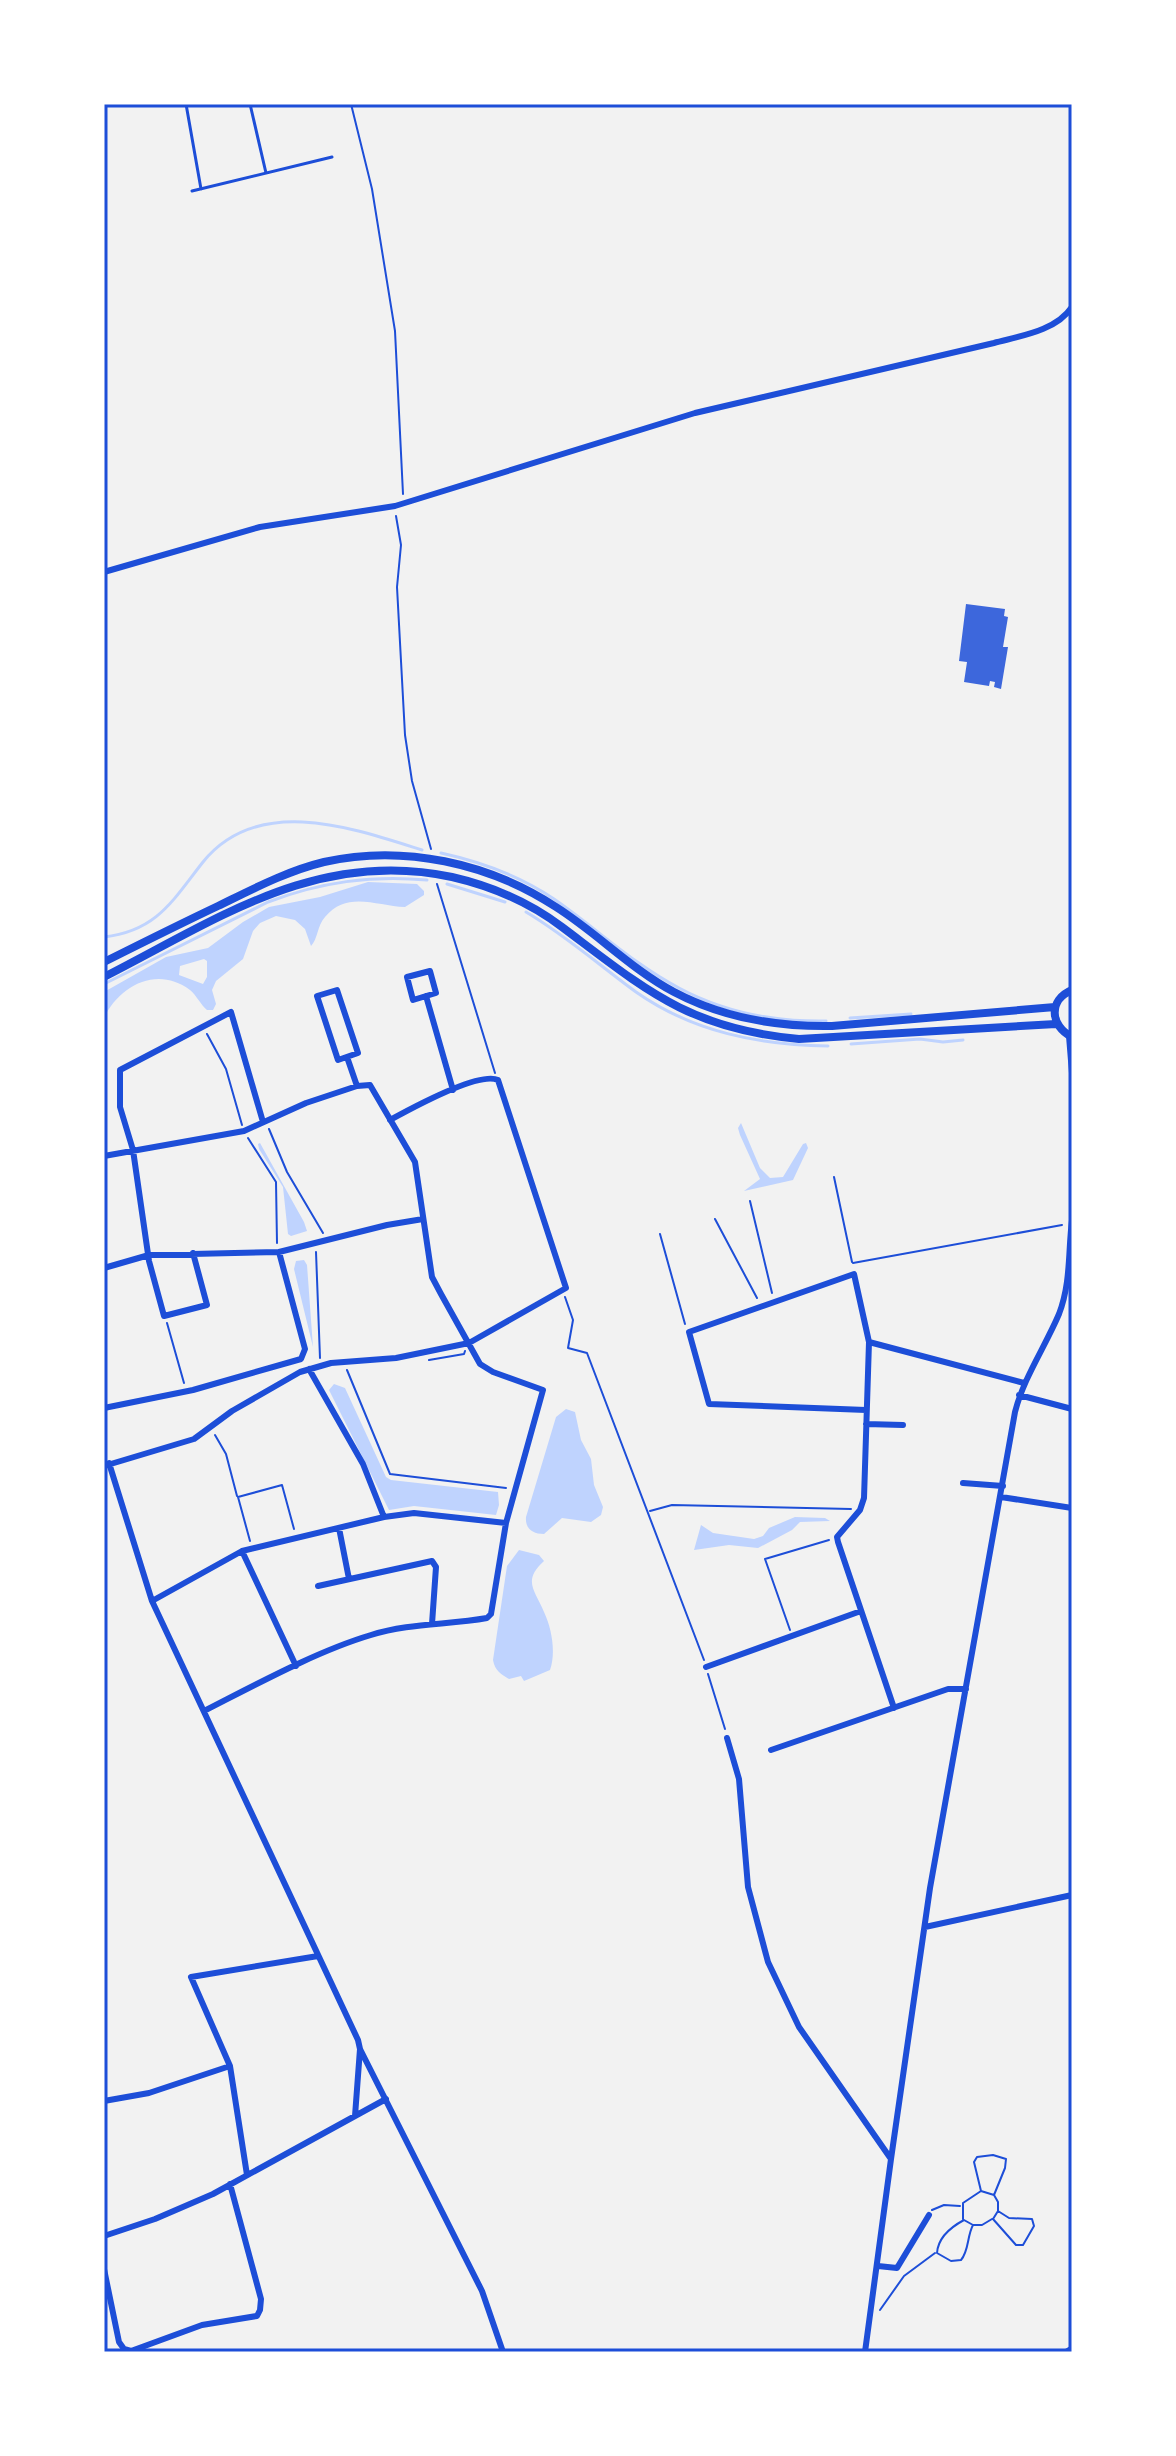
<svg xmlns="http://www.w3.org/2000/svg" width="1176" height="2456" font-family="'Titillium Web',sans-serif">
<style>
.water{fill:#bfd3fe;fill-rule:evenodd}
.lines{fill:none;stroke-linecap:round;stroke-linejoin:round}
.stream{stroke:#bfd3fe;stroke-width:3}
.building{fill:#3d67dc}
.path{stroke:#1d4ed8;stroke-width:2}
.service{stroke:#1d4ed8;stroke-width:3}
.minor{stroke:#1d4ed8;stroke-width:6}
.tertiary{stroke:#1d4ed8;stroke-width:7}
.secondary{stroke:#1d4ed8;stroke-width:8}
.neatline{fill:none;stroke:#1d4ed8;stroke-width:3}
</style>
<rect width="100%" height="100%" fill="#f2f2f2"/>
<path class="water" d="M 368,882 L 417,884 L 424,891 L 424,895 L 405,907 C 377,906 347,890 325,917 C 317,926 318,939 311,946 L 305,929 L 295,920 L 276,916 L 260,923 L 253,931 L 243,959 L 216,981 L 212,990 L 216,1004 L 213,1010 L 207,1010 C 200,1004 197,996 190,990 C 157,965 119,986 104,1018 L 104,992 L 166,957 L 208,948 L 243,922 L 269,907 L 320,897 ZM 204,959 L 207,961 L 207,977 L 203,984 L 179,975 L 180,966 Z
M 741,1123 L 760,1168 L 770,1178 L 783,1177 L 803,1144 L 806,1143 L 808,1148 L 793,1180 L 744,1191 L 760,1179 L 740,1135 L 738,1128 Z
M 260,1143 L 304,1222 L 307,1231 L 291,1236 L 288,1234 L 283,1187 L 259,1149 L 258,1144 Z
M 304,1260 L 307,1265 L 313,1347 L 294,1269 L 296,1261 Z
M 334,1384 L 345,1388 L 386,1477 L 391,1480 L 498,1492 L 499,1505 L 496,1515 L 414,1506 L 389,1510 L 329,1390 Z
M 566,1409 L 575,1412 L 581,1440 L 591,1459 L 594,1485 L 603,1507 L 601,1515 L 591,1522 L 562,1518 L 544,1534 C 533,1534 525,1529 526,1517 L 556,1417 Z
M 795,1517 L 825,1518 L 830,1521 L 800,1522 L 792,1530 L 758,1548 L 729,1545 L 694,1550 L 701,1525 L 713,1533 L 754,1539 L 763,1536 L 769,1528 Z
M 519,1550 L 539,1555 L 544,1561 C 522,1581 535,1590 544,1612 C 552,1629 556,1653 550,1670 L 524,1681 L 521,1676 L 509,1679 C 501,1674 495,1671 493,1660 L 507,1566 Z"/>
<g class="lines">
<path class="stream" d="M 441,853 C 482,862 520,876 554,899 C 596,928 633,964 679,988 C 724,1012 776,1022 826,1021
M 447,884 L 505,902
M 526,912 C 565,935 599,965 636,992 C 693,1032 759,1045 828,1046
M 104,937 C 157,931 173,900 203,862 C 258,794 353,828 422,850
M 104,984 L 268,902 C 321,882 371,875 427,880
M 850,1018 L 911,1014
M 851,1044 L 920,1039 L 943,1042 L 963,1040"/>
</g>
<path class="building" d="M 966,604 L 1005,609 L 1004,616 L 1008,617 L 1003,647 L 1008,647 L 1001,689 L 994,687 L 995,682 L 990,681 L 989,686 L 964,682 L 967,662 L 959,661 Z"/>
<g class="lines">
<path class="path" d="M 351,104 L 372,189 L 395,331 L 403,494
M 396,516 L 401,545 L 397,587 L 405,735 L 412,781 L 431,849
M 437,884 L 495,1073
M 207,1034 L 226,1069 L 242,1125
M 269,1129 L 287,1172 L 323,1233
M 248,1138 L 276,1182 L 277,1243
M 834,1177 L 852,1262
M 750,1201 L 772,1293
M 715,1219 L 757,1298
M 660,1234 L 685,1324
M 316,1252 L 320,1358
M 853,1263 L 1062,1225
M 565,1297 L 573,1320 L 568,1348 L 587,1353 L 704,1660
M 167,1323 L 184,1383
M 429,1360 L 464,1354 L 465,1351
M 347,1370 L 390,1474 L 506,1488
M 215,1435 L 226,1454 L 237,1496
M 104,1439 L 106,1454
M 650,1511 L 672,1505 L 851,1509
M 250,1541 L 238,1497 L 282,1485 L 294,1529
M 790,1630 L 765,1559 L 829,1540
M 708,1674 L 725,1729
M 994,2195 L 981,2191 L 974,2162 L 977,2157 L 993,2155 L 1006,2159 L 1005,2168 L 994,2195 L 998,2202 L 998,2211 L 1009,2218 L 1032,2219 L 1034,2226 L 1023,2245 L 1016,2245 L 993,2219 L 998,2211
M 932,2210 L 944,2205 L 960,2206
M 963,2219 L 963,2203 L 981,2191
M 973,2225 L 964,2220 C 951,2227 938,2238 937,2253 L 951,2261 L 961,2260 C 969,2251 967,2236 973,2225 L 982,2225 L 992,2219
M 880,2310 L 904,2276 L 935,2253"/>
<path class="service" d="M 186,104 L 201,189
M 250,104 L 266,173
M 192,191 L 332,157"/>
<path class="minor" d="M 104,572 L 260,527 L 395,506 L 695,413 L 994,343 C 1020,336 1056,331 1072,307
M 430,971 L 436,993 L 413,1000 L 407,977 Z
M 337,990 L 358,1053 L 338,1060 L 317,996 Z
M 426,996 L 453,1090
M 1069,1036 L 1072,1073
M 347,1057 L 357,1086
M 104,1156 L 244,1131 L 306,1103 L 357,1086 L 370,1085 L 415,1162 L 432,1277 L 441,1294 L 480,1364 L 493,1372 L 543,1390 L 506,1523 L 491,1614 L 487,1618 C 448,1625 409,1623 371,1635 C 317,1651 255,1685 204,1711
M 193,1253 L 207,1305 L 164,1316 L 149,1261 L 133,1150 L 120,1107 L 120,1070 L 231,1012 L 263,1122
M 104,1268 L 149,1255 L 279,1252 L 387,1225 L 423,1219
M 869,1342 L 1024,1383
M 309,1369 L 363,1464 L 384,1517
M 1019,1395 L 1072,1409
M 104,1408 L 193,1390 L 301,1359 L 305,1349 L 279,1252
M 866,1410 L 709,1404 L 689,1332 L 854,1274 L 869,1342 L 864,1498 L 860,1510 L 837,1537 L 838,1542 L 894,1708
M 866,1424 L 903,1425
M 109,1463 L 152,1601 L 358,2040 L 360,2049 L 482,2291 L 503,2352
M 104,1466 L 194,1439 L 232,1411 L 300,1372 L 331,1363 L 396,1358 L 469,1343 L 566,1288 L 498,1080 C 479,1071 410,1109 390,1120
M 963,1483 L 1003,1486
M 1001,1497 L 1072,1508
M 339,1528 L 349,1579
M 242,1551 L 296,1666
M 318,1586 L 432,1561 L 436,1567 L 432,1624
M 152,1601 L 242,1551 L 384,1517 L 414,1513 L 506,1523
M 706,1667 L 861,1611
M 727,1738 L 739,1779 L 748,1887 L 768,1962 L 799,2027 L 891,2159 L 865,2352
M 771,1750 L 948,1689 L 966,1689
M 925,1927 L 1072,1895
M 104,2101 L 149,2093 L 230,2066
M 355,2116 L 360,2049
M 891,2159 L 930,1888 L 1015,1412 C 1024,1377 1045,1347 1059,1314 C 1071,1283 1068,1252 1072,1220
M 247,2175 L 230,2066 L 191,1977 L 318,1956
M 104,2236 L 155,2219 L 213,2194 L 386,2099
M 878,2266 L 897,2268 L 929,2215
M 104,2269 L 119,2342 L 124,2349 L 131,2351 L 202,2325 L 257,2316 L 260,2310 L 261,2299 L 230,2184"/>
<path class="tertiary" d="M 1067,2352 L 1072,2349"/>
<path class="secondary" d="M 104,962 C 142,943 180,924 218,906 C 253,889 287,871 324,862 C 403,844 489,863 556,907 C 597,933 631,969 674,992 C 723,1018 777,1027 832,1026 L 1055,1007
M 104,977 C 218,919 318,848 452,877 C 491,886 529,902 562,927 C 646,990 689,1029 799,1039 L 1056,1024
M 1072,990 C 1048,1000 1050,1026 1072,1037"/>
</g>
<rect width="1176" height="2456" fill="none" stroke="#ffffff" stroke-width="212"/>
<rect x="106" y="106" width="964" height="2244" class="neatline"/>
</svg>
